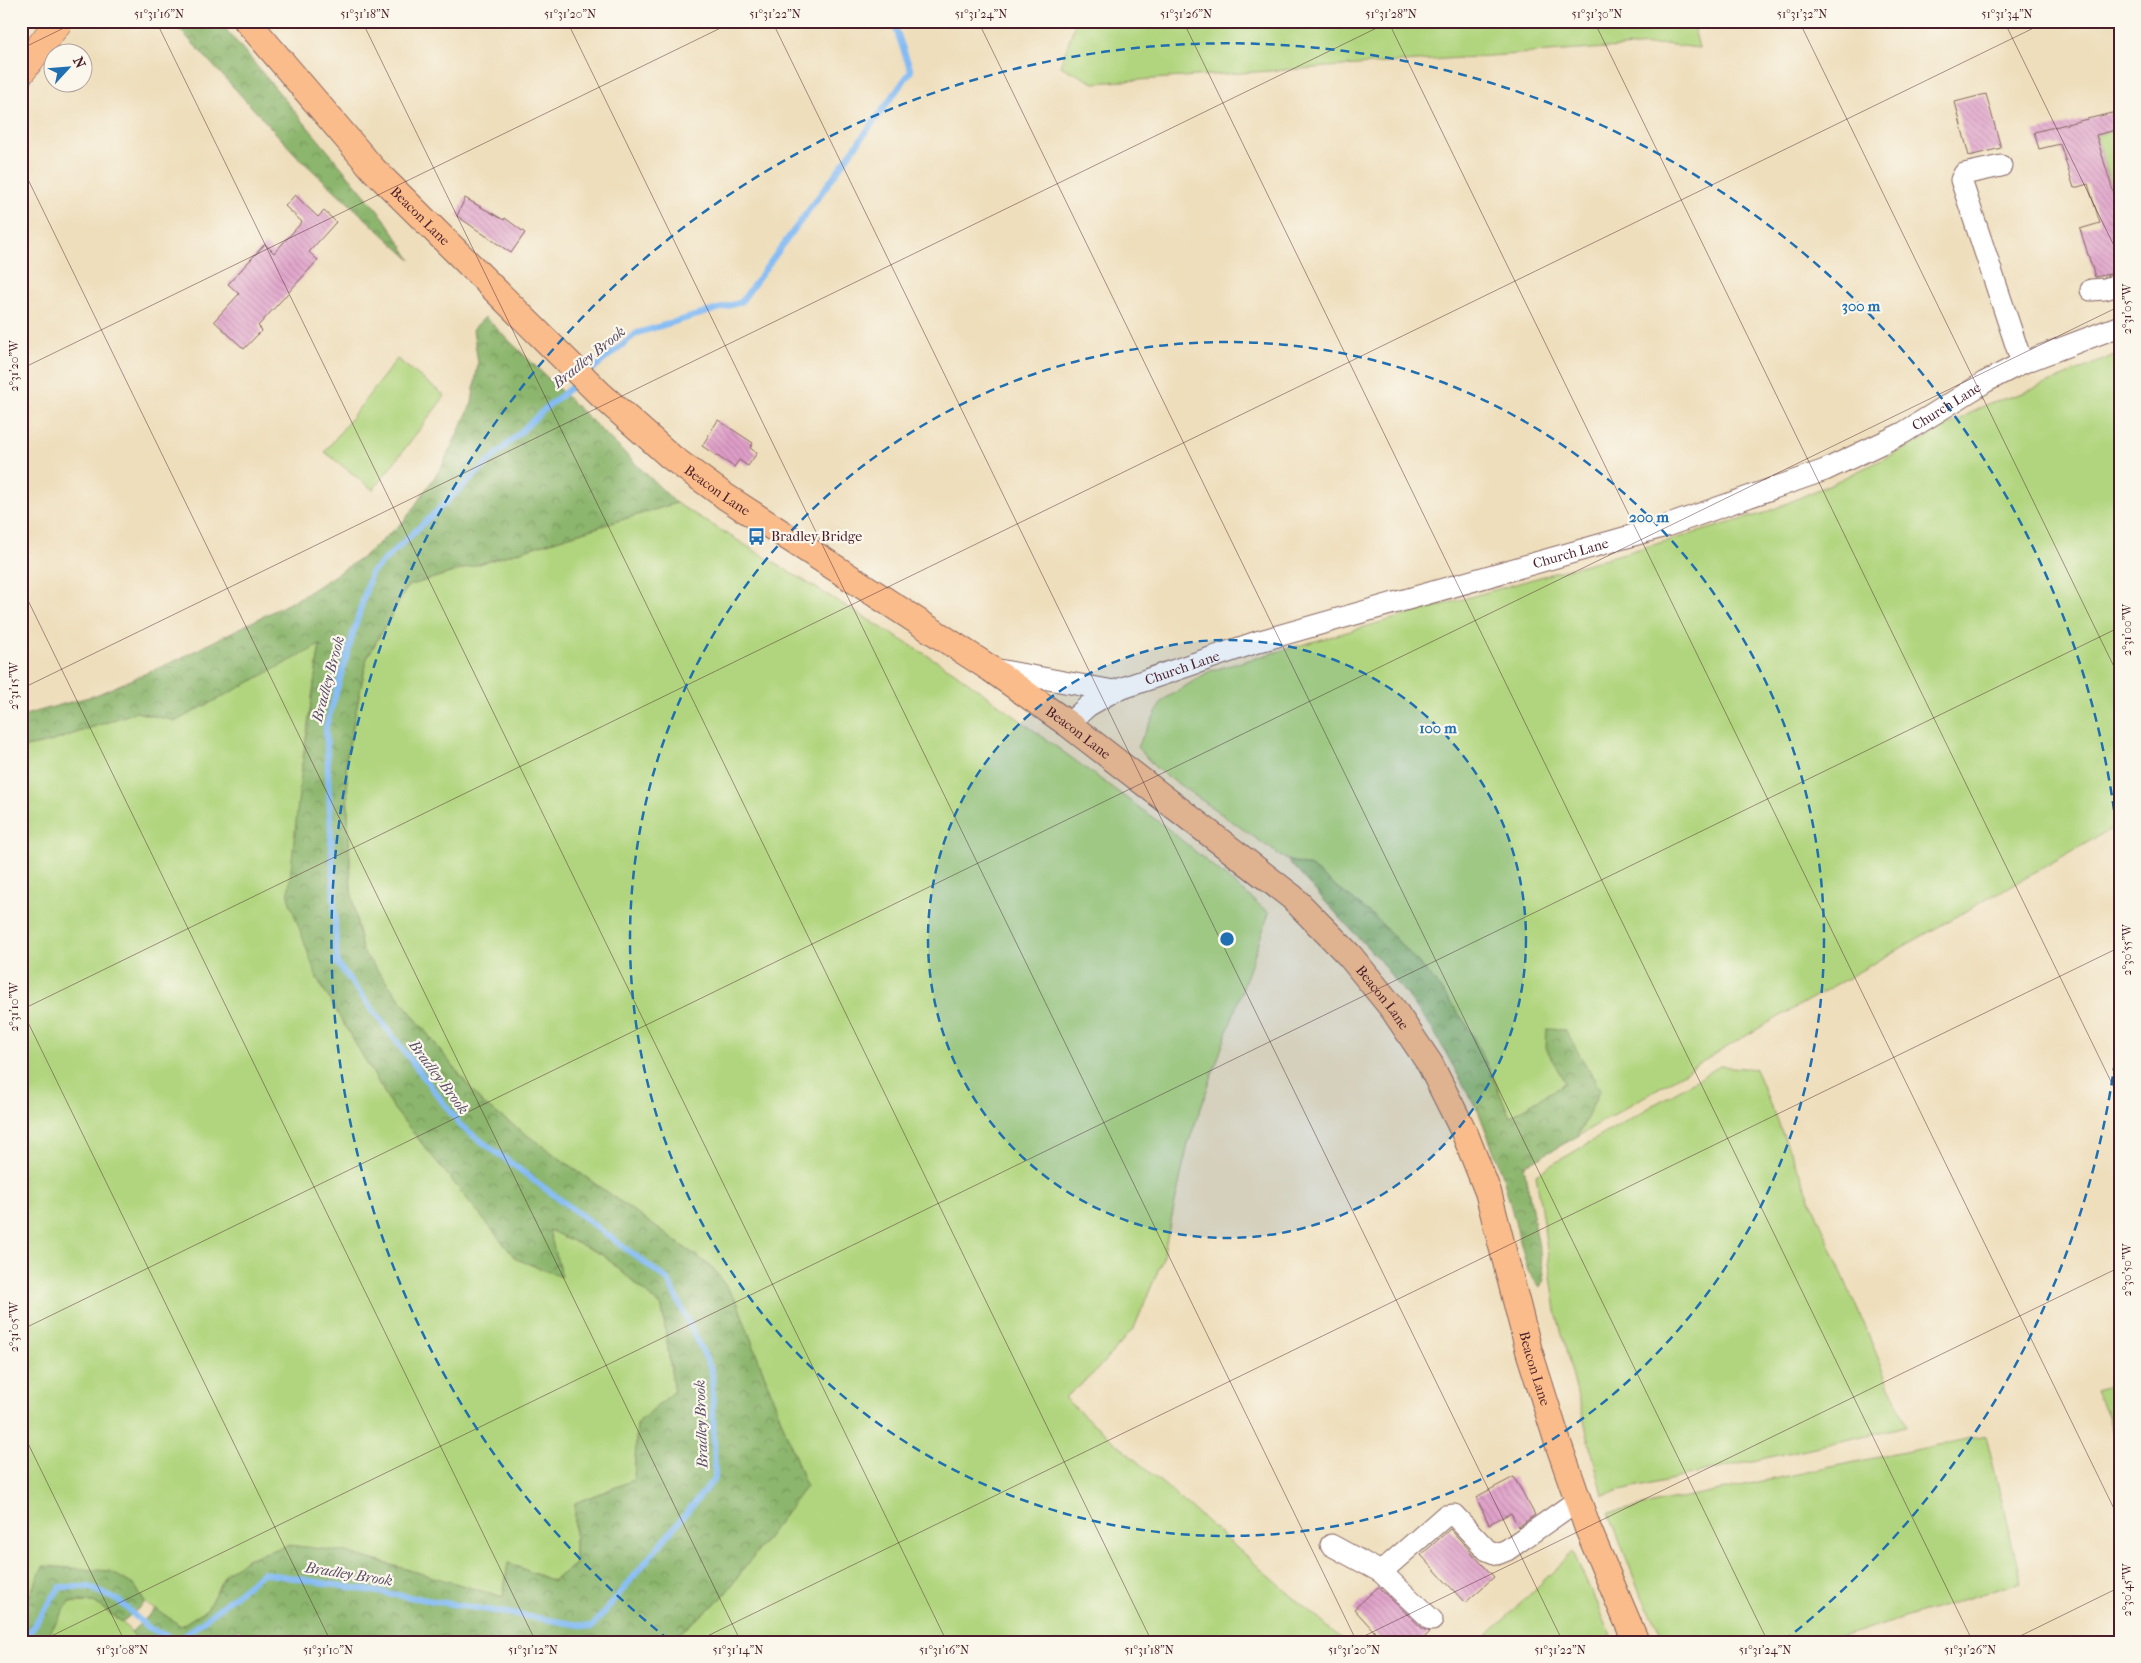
<svg xmlns="http://www.w3.org/2000/svg" width="2141" height="1663" font-family="'IM FELL French Canon',serif">
<style>
.grass{fill:#b1d57e;stroke:#7e7a54}
.forest{fill:url(#forest-crowns);stroke:#6b6a4c}
.lines{fill:none;stroke-linecap:round;stroke-linejoin:round}
.stream{stroke:#84bbf4;stroke-width:6}
.building{fill:url(#building-back-hatch)}
.minor-casing{stroke:#83625e;stroke-width:23}
.major-casing{stroke:#83625e;stroke-width:28}
.highway-casing{stroke:#83625e;stroke-width:29}
.minor{stroke:#fff;stroke-width:21}
.major{stroke:#fabc8b;stroke-width:26}
.highway{stroke:#fabc8b;stroke-width:28}
.ticks{fill:none;stroke:#4a1f2b;stroke-width:1;stroke-opacity:0.45}
.ring{fill:none;stroke:#1f6fb2;stroke-width:2.5;stroke-dasharray:9 6}
.labels{text-anchor:middle;stroke-width:4.5;stroke-linejoin:round;paint-order:stroke}
.street-label{font-size:14px;fill:#4a1f2b;stroke:#fbf7ec}
.poi-label{font-size:14px;fill:#4a1f2b;stroke:#fbf7ec;text-anchor:start}
.water-label{font-size:15px;font-style:italic;fill:#5b4e67;stroke:#fbf7ec}
.centre{fill:#1f6fb2;stroke:#fbf7ec;stroke-width:2.5}
.ring-label{font-size:15px;text-anchor:middle;font-weight:bold;fill:#1f6fb2;stroke:#fbf7ec;stroke-width:4.5;stroke-linejoin:round;paint-order:stroke}
.neatline{fill:none;stroke:#4a1f2b;stroke-width:2}
.ticks-label{font-size:12px;text-anchor:middle;fill:#4a1f2b}
</style>
<defs>
<pattern id="forest-crowns" width="20" height="18" patternUnits="userSpaceOnUse" patternTransform="scale(1.25)"><rect width="20" height="18" fill="#8cb66d"/><path d="M2 6a3 3 0 1 1 6 0M12 15a3 3 0 1 1 6 0" fill="none" stroke="#74935a"/></pattern>
<pattern id="building-back-hatch" width="6" height="6" patternUnits="userSpaceOnUse" patternTransform="scale(1.25)"><rect width="6" height="6" fill="#df9fc9"/><path d="M-1 5l2 2M0 0l6 6M5-1l2 2" fill="none" stroke="#b781a3"/></pattern>
</defs>
<rect width="100%" height="100%" fill="#fbf7ec"/>
<filter id="ink" filterUnits="userSpaceOnUse"><feTurbulence type="fractalNoise" baseFrequency=".02" numOctaves="2"/><feDisplacementMap in="SourceGraphic" scale="10" xChannelSelector="R" yChannelSelector="G"/><feConvolveMatrix kernelMatrix="1 2 1 2 8 2 1 2 1" color-interpolation-filters="sRGB"/></filter>
<filter id="wash" filterUnits="userSpaceOnUse"><feTurbulence type="fractalNoise" baseFrequency=".0096" numOctaves="4" result="noise"/><feDisplacementMap in="SourceGraphic" scale="20" xChannelSelector="R" yChannelSelector="G"/><feGaussianBlur stdDeviation="1.12" result="paint"/><feColorMatrix in="noise" values="0 0 0 0 0 0 0 0 0 0 0 0 0 0 0 0 0 1.4 0 .05"/><feComposite in="paint" operator="in"/></filter>
<g filter="url(#wash)">
<rect width="100%" height="100%" fill="#eedebc"/>
<path class="grass" d="M 1076,21 L 1692,21 L 1699,48 L 1665,44 L 1094,83 L 1060,66 Z
M 2120,125 L 2120,190 L 2113,191 L 2096,135 L 2116,130 Z
M 2120,353 L 2120,824 L 1754,1031 L 1578,1136 L 1600,1089 L 1546,1048 L 1565,1083 L 1510,1117 L 1492,1075 L 1467,1025 L 1429,974 L 1375,917 L 1311,867 L 1287,860 L 1157,769 L 1137,747 L 1163,700 L 1210,671 L 1765,513 L 1833,483 L 1911,446 L 1987,404 L 2026,392 Z
M 397,359 L 445,396 L 373,490 L 325,452 Z
M 676,503 L 953,671 L 1167,828 L 1269,913 L 1188,1144 L 1162,1261 L 1134,1328 L 1093,1374 L 1064,1398 L 1345,1642 L 669,1642 L 722,1598 L 806,1486 L 737,1302 L 713,1268 L 482,1103 L 362,951 L 351,890 L 346,759 L 367,658 L 408,586 Z
M 320,644 L 302,765 L 317,978 L 394,1109 L 516,1259 L 549,1230 L 603,1255 L 662,1307 L 674,1392 L 637,1423 L 634,1480 L 575,1503 L 575,1564 L 553,1581 L 508,1563 L 503,1597 L 346,1552 L 226,1573 L 207,1609 L 181,1626 L 145,1603 L 135,1586 L 44,1566 L 21,1614 L 21,748 L 50,742 L 136,712 L 176,721 Z
M 1720,1066 L 1755,1069 L 1907,1426 L 1603,1495 L 1556,1311 L 1536,1174 Z
M 2120,1383 L 2120,1445 L 2096,1391 Z
M 1986,1435 L 2021,1582 L 1827,1642 L 1666,1642 L 1639,1591 L 1609,1513 Z
M 1573,1552 L 1611,1635 L 1604,1642 L 1481,1642 Z
M 69,1602 L 94,1602 L 122,1622 L 140,1642 L 44,1642 Z"/>
<path class="forest" d="M 172,21 L 219,21 L 384,218 L 411,260 L 299,158 Z
M 485,317 L 676,503 L 408,586 L 367,658 L 346,759 L 351,890 L 362,951 L 482,1103 L 713,1268 L 737,1302 L 806,1486 L 722,1598 L 669,1642 L 250,1642 L 238,1629 L 228,1642 L 140,1642 L 131,1632 L 156,1609 L 181,1626 L 207,1609 L 226,1573 L 249,1558 L 289,1545 L 346,1552 L 503,1597 L 508,1563 L 553,1581 L 575,1564 L 575,1503 L 634,1480 L 637,1423 L 674,1392 L 662,1307 L 603,1255 L 549,1230 L 562,1277 L 516,1259 L 394,1109 L 317,978 L 288,897 L 302,765 L 320,645 L 176,721 L 136,712 L 50,742 L 21,748 L 21,716 L 96,695 L 179,659 L 301,597 L 363,557 L 405,520 L 442,466 L 472,403 L 478,363 L 473,329 Z
M 1287,860 L 1311,867 L 1375,917 L 1429,974 L 1467,1025 L 1492,1075 L 1510,1117 L 1565,1083 L 1546,1048 L 1547,1029 L 1565,1030 L 1600,1089 L 1578,1136 L 1524,1166 L 1545,1280 L 1540,1288 L 1528,1271 L 1502,1173 L 1479,1113 L 1432,1028 L 1380,961 Z
M 43,1566 L 110,1571 L 135,1586 L 145,1603 L 122,1622 L 94,1602 L 69,1602 L 44,1642 L 21,1642 L 21,1614 Z"/>
<g class="lines">
<path class="stream" d="M 588,373 L 637,333 L 741,302 L 911,71 L 893,21
M 23,1642 L 60,1587 L 89,1587 L 119,1601 L 147,1627 L 178,1641 L 263,1573 L 592,1627 L 715,1478 L 712,1371 L 668,1280 L 461,1126 L 337,963 L 326,727 L 371,573 L 547,407 L 579,381"/>
</g>
<g id="blocks">
<path class="building" d="M 1986,94 L 2001,148 L 1969,156 L 1955,102 Z
M 2120,111 L 2120,129 L 2096,135 L 2113,191 L 2120,190 L 2120,272 L 2095,277 L 2080,229 L 2100,223 L 2088,184 L 2074,188 L 2060,144 L 2039,149 L 2034,132 Z
M 295,195 L 318,217 L 324,211 L 336,222 L 309,252 L 318,260 L 258,326 L 262,330 L 244,349 L 214,321 L 239,294 L 228,284 L 265,244 L 274,253 L 302,222 L 285,206 Z
M 465,198 L 504,220 L 505,218 L 525,233 L 511,253 L 457,216 Z
M 718,420 L 753,443 L 750,448 L 757,453 L 748,466 L 739,460 L 734,467 L 702,446 Z
M 1514,1477 L 1535,1515 L 1518,1527 L 1511,1513 L 1489,1524 L 1476,1497 Z
M 1450,1529 L 1494,1577 L 1465,1603 L 1421,1555 Z
M 1378,1587 L 1423,1629 L 1430,1632 L 1420,1642 L 1384,1642 L 1354,1609 Z"/>
</g>
</g>
<g filter="url(#ink)">
<use href="#blocks" fill-opacity="0" stroke="#83625e" stroke-width="1"/>
<g class="lines">
<defs>
<g id="minor">
<path d="M 2001,166 L 1964,174 L 1961,180 L 2022,363"/>
<path d="M 2091,290 L 2105,289 L 2120,284"/>
<path d="M 993,669 L 1114,691"/>
<path id="s1" d="M 1068,724 L 1088,706 L 1114,691 L 1260,641 L 1666,526 L 1825,470 L 1903,433 L 1985,382 L 2022,363 L 2120,326"/>
<path d="M 1331,1545 L 1381,1572 L 1432,1620"/>
<path d="M 1381,1572 L 1445,1516 L 1454,1515 L 1487,1550 L 1497,1554 L 1507,1550 L 1578,1500"/>
</g>
<g id="major">
<path id="s2" d="M 247,21 L 373,169 L 600,394 L 671,457 L 726,497 L 991,669 L 1068,724 L 1292,897 L 1350,956 L 1393,1009 L 1430,1064 L 1465,1134 L 1488,1192 L 1529,1351 L 1558,1443 L 1588,1529 L 1636,1642"/>
</g>
<path id="highway" d="M 21,72 L 59,21"/>
</defs>
<use href="#minor" class="minor-casing"/>
<use href="#major" class="major-casing"/>
<use href="#highway" class="highway-casing"/>
<use href="#minor" class="minor"/>
<use href="#major" class="major"/>
<use href="#highway" class="highway"/>
</g>
</g>
<path class="ticks" d="M 156,21 L 947,1642M 362,21 L 1152,1642M 567,21 L 1357,1642M 772,21 L 1563,1642M 978,21 L 1768,1642M 1183,21 L 1973,1642M 1388,21 L 2120,1521M 1594,21 L 2120,1100M 1799,21 L 2120,679M 2004,21 L 2120,258M 21,49 L 78,21M 21,165 L 741,1642M 21,369 L 735,21M 21,586 L 536,1642M 21,689 L 1391,21M 21,1008 L 331,1642M 21,1010 L 2048,21M 21,1330 L 2120,306M 21,1429 L 125,1642M 39,1642 L 2120,627M 695,1642 L 2120,947M 1352,1642 L 2120,1267M 2008,1642 L 2120,1587"/>
<circle cx="1227" cy="939" r="299" fill="#1f6fb2" fill-opacity=".12"/>
<g class="ring">
<circle cx="1227" cy="939" r="299"/>
<circle cx="1227" cy="939" r="597"/>
<path d="M2120 1017A896 896 0 0 1 1785 1640M669 1640A896 896 0 1 1 2120 861"/>
</g>
<defs>
<symbol id="bus-bare" viewBox="-9 -9 18 18"><path d="M-5-6H5V4H4V6H2V4H-2V6H-4V4H-5ZM-3.5-4V0h7V-4ZM-3.5 1.2v1.5H-2V1.2ZM2 1.2v1.5H3.5V1.2Z" fill="#1f6fb2" stroke="#fbf7ec" stroke-width="2.5" paint-order="stroke"/></symbol>
</defs>
<g fill-rule="evenodd">
<use href="#bus-bare" x="744" y="524" width="25" height="25"/>
</g>
<g class="labels">
<g class="street-label">
<text dy="5" stroke="none"><textPath href="#s2" startOffset="261">Beacon Lane</textPath></text>
<text dy="5" stroke="none"><textPath href="#s1" startOffset="939">Church Lane</textPath></text>
<text dy="5" stroke="none"><textPath href="#s2" startOffset="666">Beacon Lane</textPath></text>
<text dy="5" stroke="none"><textPath href="#s1" startOffset="534">Church Lane</textPath></text>
<text dy="5" stroke="none"><textPath href="#s1" startOffset="129">Church Lane</textPath></text>
<text dy="5" stroke="none"><textPath href="#s2" startOffset="1101">Beacon Lane</textPath></text>
<text dy="5" stroke="none"><textPath href="#s2" startOffset="1506">Beacon Lane</textPath></text>
<text dy="5" stroke="none"><textPath href="#s2" startOffset="1911">Beacon Lane</textPath></text>
</g>
<g class="poi-label">
<text x="771" y="541">Bradley Bridge</text>
</g>
<g class="water-label">
<text transform="translate(589 357) rotate(-39)" y="5">Bradley Brook</text>
<text transform="translate(328 679) rotate(-75)" y="5">Bradley Brook</text>
<text transform="translate(439 1077) rotate(53)" y="5">Bradley Brook</text>
<text transform="translate(701 1424) rotate(-92)" y="5">Bradley Brook</text>
<text transform="translate(349 1574) rotate(9)" y="5">Bradley Brook</text>
</g>
</g>
<circle cx="1227" cy="939" r="8" class="centre"/>
<g class="ring-label">
<text x="1861" y="311">300 m</text>
<text x="1649" y="522">200 m</text>
<text x="1438" y="733">100 m</text>
</g>
<rect width="2141" height="1663" fill="none" stroke="#fbf7ec" stroke-width="55"/>
<g transform="translate(68 68) rotate(64)"><circle r="24" fill="#fbf7ec" stroke="#b4a19f"/>
<path d="M0-4L9 19L0 12L-9 19Z" fill="#1f6fb2"/>
<text y="-8" font-size="14" font-weight="bold" text-anchor="middle" fill="#4a1f2b">N</text>
</g>
<rect x="28" y="28" width="2086" height="1608" class="neatline"/>
<g class="ticks-label">
<text x="159" y="18">51°31'16"N</text>
<text x="365" y="18">51°31'18"N</text>
<text x="570" y="18">51°31'20"N</text>
<text x="775" y="18">51°31'22"N</text>
<text x="981" y="18">51°31'24"N</text>
<text x="1186" y="18">51°31'26"N</text>
<text x="1391" y="18">51°31'28"N</text>
<text x="1597" y="18">51°31'30"N</text>
<text x="1802" y="18">51°31'32"N</text>
<text x="2007" y="18">51°31'34"N</text>
<text transform="translate(2127 309) rotate(-90)" y="4">2°31'05"W</text>
<text transform="translate(14 366) rotate(-90)" y="4">2°31'20"W</text>
<text transform="translate(2127 630) rotate(-90)" y="4">2°31'00"W</text>
<text transform="translate(14 686) rotate(-90)" y="4">2°31'15"W</text>
<text transform="translate(2127 950) rotate(-90)" y="4">2°30'55"W</text>
<text transform="translate(14 1007) rotate(-90)" y="4">2°31'10"W</text>
<text transform="translate(2127 1270) rotate(-90)" y="4">2°30'50"W</text>
<text transform="translate(14 1327) rotate(-90)" y="4">2°31'05"W</text>
<text transform="translate(2127 1590) rotate(-90)" y="4">2°30'45"W</text>
<text x="122" y="1654">51°31'08"N</text>
<text x="328" y="1654">51°31'10"N</text>
<text x="533" y="1654">51°31'12"N</text>
<text x="738" y="1654">51°31'14"N</text>
<text x="944" y="1654">51°31'16"N</text>
<text x="1149" y="1654">51°31'18"N</text>
<text x="1354" y="1654">51°31'20"N</text>
<text x="1560" y="1654">51°31'22"N</text>
<text x="1765" y="1654">51°31'24"N</text>
<text x="1970" y="1654">51°31'26"N</text>
</g>
</svg>
